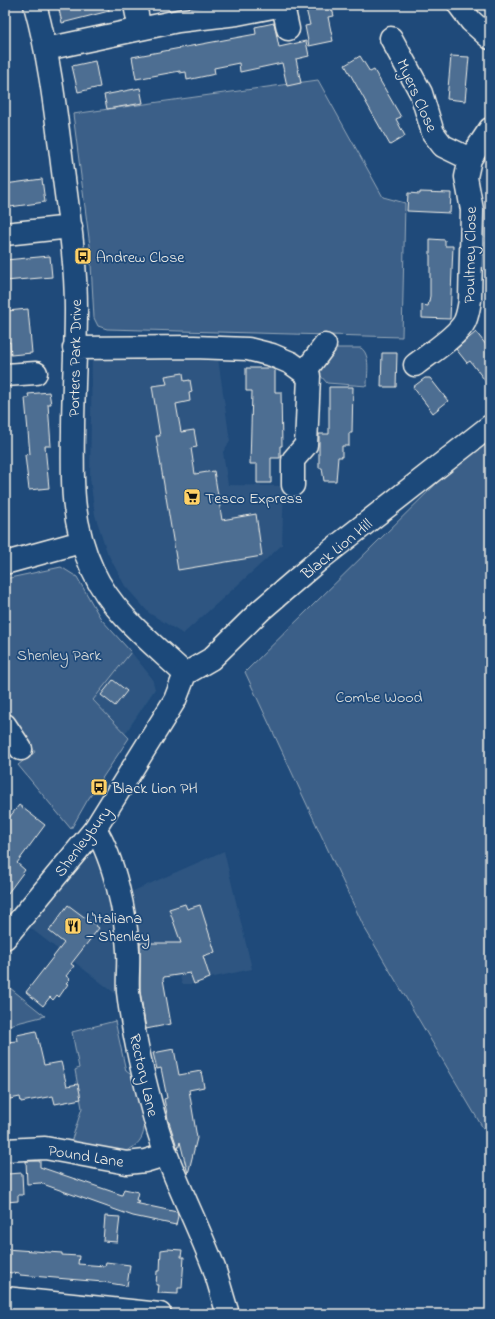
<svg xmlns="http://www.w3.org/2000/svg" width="495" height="1319" font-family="'Indie Flower',sans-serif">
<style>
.built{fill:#2d5581}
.green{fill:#3a5f88;stroke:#97a8b8}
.building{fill:#4d6e92;stroke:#f4f1e8}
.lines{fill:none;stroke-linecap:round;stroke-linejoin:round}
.minor-casing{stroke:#f4f1e8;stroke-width:25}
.major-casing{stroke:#f4f1e8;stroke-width:25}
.minor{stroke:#1f4a7a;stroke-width:22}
.major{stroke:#1f4a7a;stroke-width:22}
.labels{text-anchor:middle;stroke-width:3.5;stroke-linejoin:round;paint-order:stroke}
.street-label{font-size:16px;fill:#f4f1e8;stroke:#1f4a7a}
.poi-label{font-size:16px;fill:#f4f1e8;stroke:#1f4a7a;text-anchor:start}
.park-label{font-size:16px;fill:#e1e2de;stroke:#1f4a7a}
</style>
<rect width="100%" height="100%" fill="#1f4a7a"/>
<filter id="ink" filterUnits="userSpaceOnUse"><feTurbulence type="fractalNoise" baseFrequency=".025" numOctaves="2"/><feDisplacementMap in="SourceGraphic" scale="8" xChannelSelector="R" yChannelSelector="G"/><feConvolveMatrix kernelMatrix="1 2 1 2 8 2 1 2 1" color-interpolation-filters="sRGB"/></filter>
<g filter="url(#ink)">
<path class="built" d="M 92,355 L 218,358 L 230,441 L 223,452 L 228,485 L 284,486 L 282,545 L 183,634 L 149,613 L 125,586 L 107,552 L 95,515 L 90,478 Z
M 131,652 L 152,678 L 155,689 L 125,734 L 92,700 Z
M 224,851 L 252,969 L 210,978 L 194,984 L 182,984 L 180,976 L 152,981 L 151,975 L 137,975 L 139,931 L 131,892 Z
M 89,855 L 97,857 L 99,861 L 107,884 L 119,943 L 117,995 L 29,927 Z"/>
<path class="green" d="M 318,80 L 383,197 L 405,203 L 402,337 L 107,329 L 98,326 L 94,318 L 90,246 L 73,114 Z
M 332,348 L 361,348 C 371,355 367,374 367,386 L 327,383 L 320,375 L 319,370 Z
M 490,439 L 490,1140 L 364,927 L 245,672 L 443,477 Z
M 61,567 L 77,577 L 101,619 L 131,652 L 93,700 L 129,738 L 87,801 L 71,829 L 18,765 L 35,752 L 5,708 L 5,579 Z
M 5,984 L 45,1016 L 5,1026 Z
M 115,1021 L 126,1071 L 134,1077 L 144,1124 C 145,1138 136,1148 123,1152 L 73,1144 L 72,1139 L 82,1108 L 75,1070 L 79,1068 L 72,1032 Z"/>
<path class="building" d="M 58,5 L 108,5 L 109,11 L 62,23 Z
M 305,5 L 331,5 L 334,16 L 328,17 L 333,41 L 309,46 L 305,26 L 310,25 Z
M 274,23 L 279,47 L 306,41 L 309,56 L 296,59 L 301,83 L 287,86 L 282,63 L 240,72 L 239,63 L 214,68 L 215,74 L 187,80 L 186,72 L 180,73 L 180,71 L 136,79 L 132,57 L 256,34 L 255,27 Z
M 360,56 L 370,72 L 374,70 L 401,117 L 396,119 L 405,136 L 390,145 L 345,65 Z
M 451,56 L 469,57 L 465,101 L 447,99 Z
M 95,61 L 100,87 L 78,92 L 72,66 Z
M 140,88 L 143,103 L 107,109 L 104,95 Z
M 42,179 L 45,202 L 10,207 L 9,199 L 5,200 L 5,184 Z
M 420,192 L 451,193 L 450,213 L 407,211 L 408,193 L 420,194 Z
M 430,239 L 445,240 L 445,246 L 453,246 L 450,319 L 422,318 L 422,305 L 428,306 L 430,296 Z
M 50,256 L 52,277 L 5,281 L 5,260 Z
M 28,309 L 32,353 L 11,355 L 10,342 L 7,343 L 5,327 L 5,324 L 8,323 L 7,311 Z
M 476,332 L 490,350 L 490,387 L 470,361 L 467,363 L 456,349 Z
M 382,353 L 397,353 L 396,387 L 381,387 Z
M 246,368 L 271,368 L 275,370 L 275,392 L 281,392 L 282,446 L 280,446 L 280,458 L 271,458 L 271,483 L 257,483 L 257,464 L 250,464 L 252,391 L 246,391 Z
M 183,373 L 184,381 L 190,380 L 192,392 L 189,393 L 190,401 L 176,404 L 181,432 L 194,430 L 197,447 L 191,448 L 195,474 L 214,471 L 222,520 L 256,514 L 262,556 L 178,570 L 156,436 L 160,436 L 152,386 L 167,384 L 165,376 Z
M 425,378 L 430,378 L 448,401 L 433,413 L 413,387 Z
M 329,387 L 353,387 L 352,433 L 349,433 L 349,446 L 342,446 L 342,457 L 338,457 L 336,481 L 324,481 L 322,468 L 319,468 L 319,434 L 329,434 Z
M 49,392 L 51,404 L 48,404 L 51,446 L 45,446 L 49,488 L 29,490 L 25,455 L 30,454 L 25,398 L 29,398 L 28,394 Z
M 113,680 L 127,691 L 115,706 L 101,695 Z
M 19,805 L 45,825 L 17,863 L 25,870 L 5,897 L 5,823 Z
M 185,904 L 187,909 L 200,905 L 215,952 L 203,956 L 210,978 L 194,984 L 190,973 L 164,977 L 163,979 L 171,1024 L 146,1029 L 140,991 L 140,943 L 181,943 L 169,909 Z
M 68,905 L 99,928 L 71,964 L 74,966 L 66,976 L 70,979 L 66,983 L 68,984 L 59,997 L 57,995 L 53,1000 L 50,997 L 43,1006 L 26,992 L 64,943 L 49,931 Z
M 36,1031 L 44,1065 L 61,1062 L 67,1086 L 78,1084 L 81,1099 L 55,1104 L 53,1096 L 21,1102 L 20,1097 L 5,1100 L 5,1042 L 18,1041 L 17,1035 Z
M 174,1049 L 179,1075 L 201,1071 L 204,1087 L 189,1090 L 197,1138 L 188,1174 L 180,1142 L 178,1150 L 168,1119 L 164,1099 L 167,1098 L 161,1068 L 157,1069 L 153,1053 Z
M 26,1161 L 40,1161 L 40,1167 L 122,1195 L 124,1189 L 138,1192 L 136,1200 L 140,1201 L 135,1203 L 177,1212 L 178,1216 L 176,1225 L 133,1216 L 40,1183 L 27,1184 Z
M 22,1173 L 23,1195 L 18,1195 L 18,1201 L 6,1202 L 5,1180 L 8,1180 L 7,1174 Z
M 105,1216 L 120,1217 L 117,1242 L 103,1241 Z
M 5,1249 L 62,1253 L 62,1255 L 79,1256 L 78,1264 L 105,1266 L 106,1262 L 130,1265 L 127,1286 L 103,1282 L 20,1275 L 20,1274 L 5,1272 Z
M 168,1249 L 182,1250 L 181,1257 L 184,1257 L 182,1288 L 178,1288 L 178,1294 L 158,1293 L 159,1285 L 156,1285 L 157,1271 L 160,1271 L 161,1250 Z"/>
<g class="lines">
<defs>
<path id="minor" d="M 35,5 C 50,59 56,115 63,171 C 69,217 76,263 76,309 C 76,350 73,390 73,431 C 72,481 71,524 93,571 C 112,613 152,643 185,674
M 135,5 L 140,29
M 459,5 L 471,21 L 490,38
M 283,6 L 288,29
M 391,38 L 421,93 L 433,133 L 443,146 L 470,159
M 46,49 L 178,21 L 237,14 L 283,5
M 5,234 L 71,227
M 74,348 L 194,347 L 248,349 L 272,355 L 291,363 L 309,376 L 306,445 L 293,460 L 293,485
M 415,365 C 429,354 458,336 465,321 C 468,314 469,307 470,300 L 472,210 L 466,177 L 470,159 L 490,129
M 304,373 L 325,345
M 5,375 L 36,373
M 5,563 L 81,542
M 5,725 L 21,749
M 95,829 C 114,859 126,914 128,950 C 129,964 127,978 128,992 C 133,1034 143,1076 154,1116 C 168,1169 195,1217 214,1268 C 219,1283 223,1299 228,1314
M 5,1150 L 45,1148 L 127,1163 L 145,1161 L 165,1155
M 5,1298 L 160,1314"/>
<path id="major" d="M 5,938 L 95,829 L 175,700 L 185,674 L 211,659 L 261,610 L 319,560 L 490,426"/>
</defs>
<use href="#minor" class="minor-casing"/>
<use href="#major" class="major-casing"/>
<use href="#minor" class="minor"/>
<use href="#major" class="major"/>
</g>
</g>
<defs>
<symbol id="bus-square" viewBox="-11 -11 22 22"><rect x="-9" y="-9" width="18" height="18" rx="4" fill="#ffd166" stroke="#1f4a7a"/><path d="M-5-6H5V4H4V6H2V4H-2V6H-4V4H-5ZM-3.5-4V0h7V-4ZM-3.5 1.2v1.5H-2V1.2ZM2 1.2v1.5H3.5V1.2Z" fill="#111"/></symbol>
<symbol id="supermarket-square" viewBox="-11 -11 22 22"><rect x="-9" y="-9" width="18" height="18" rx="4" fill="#ffd166" stroke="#1f4a7a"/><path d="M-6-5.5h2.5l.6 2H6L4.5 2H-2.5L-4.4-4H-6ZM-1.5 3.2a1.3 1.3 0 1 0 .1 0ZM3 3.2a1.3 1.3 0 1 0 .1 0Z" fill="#111"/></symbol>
<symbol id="restaurant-square" viewBox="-11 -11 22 22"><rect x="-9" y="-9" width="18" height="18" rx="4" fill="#ffd166" stroke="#1f4a7a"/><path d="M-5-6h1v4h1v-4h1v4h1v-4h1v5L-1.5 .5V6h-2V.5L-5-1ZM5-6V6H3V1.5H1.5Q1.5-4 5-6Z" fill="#111"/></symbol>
</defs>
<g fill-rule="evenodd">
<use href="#bus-square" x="73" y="246" width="20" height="20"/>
<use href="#supermarket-square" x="182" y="487" width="20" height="20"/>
<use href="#bus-square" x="89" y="777" width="20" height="20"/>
<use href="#restaurant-square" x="63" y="916" width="20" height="20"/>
</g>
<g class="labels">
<g class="street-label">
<text transform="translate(418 95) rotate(66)" y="6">Myers Close</text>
<text transform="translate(469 255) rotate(-89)" y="6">Poultney Close</text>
<text transform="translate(74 358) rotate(-89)" y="6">Porters Park Drive</text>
<text transform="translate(336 548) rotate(-39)" y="6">Black Lion Hill</text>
<text transform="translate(82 841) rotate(-53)" y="6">Shenleybury</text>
<text transform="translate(145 1075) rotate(77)" y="6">Rectory Lane</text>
<text transform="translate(86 1155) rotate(9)" y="6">Pound Lane</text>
</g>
<g class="poi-label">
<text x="96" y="262">Andrew Close</text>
<text x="205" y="503">Tesco Express</text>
<text x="112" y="793">Black Lion PH</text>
<text x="86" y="923">L'Italiana<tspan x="86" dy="18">— Shenley</tspan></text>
</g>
<g class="park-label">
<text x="59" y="660">Shenley Park</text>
<text x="379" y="702">Combe Wood</text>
</g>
</g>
<rect width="495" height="1319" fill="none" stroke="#1f4a7a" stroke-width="20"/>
<rect x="10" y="10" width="475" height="1299" fill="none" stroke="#f4f1e8" stroke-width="1.5" filter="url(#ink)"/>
</svg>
